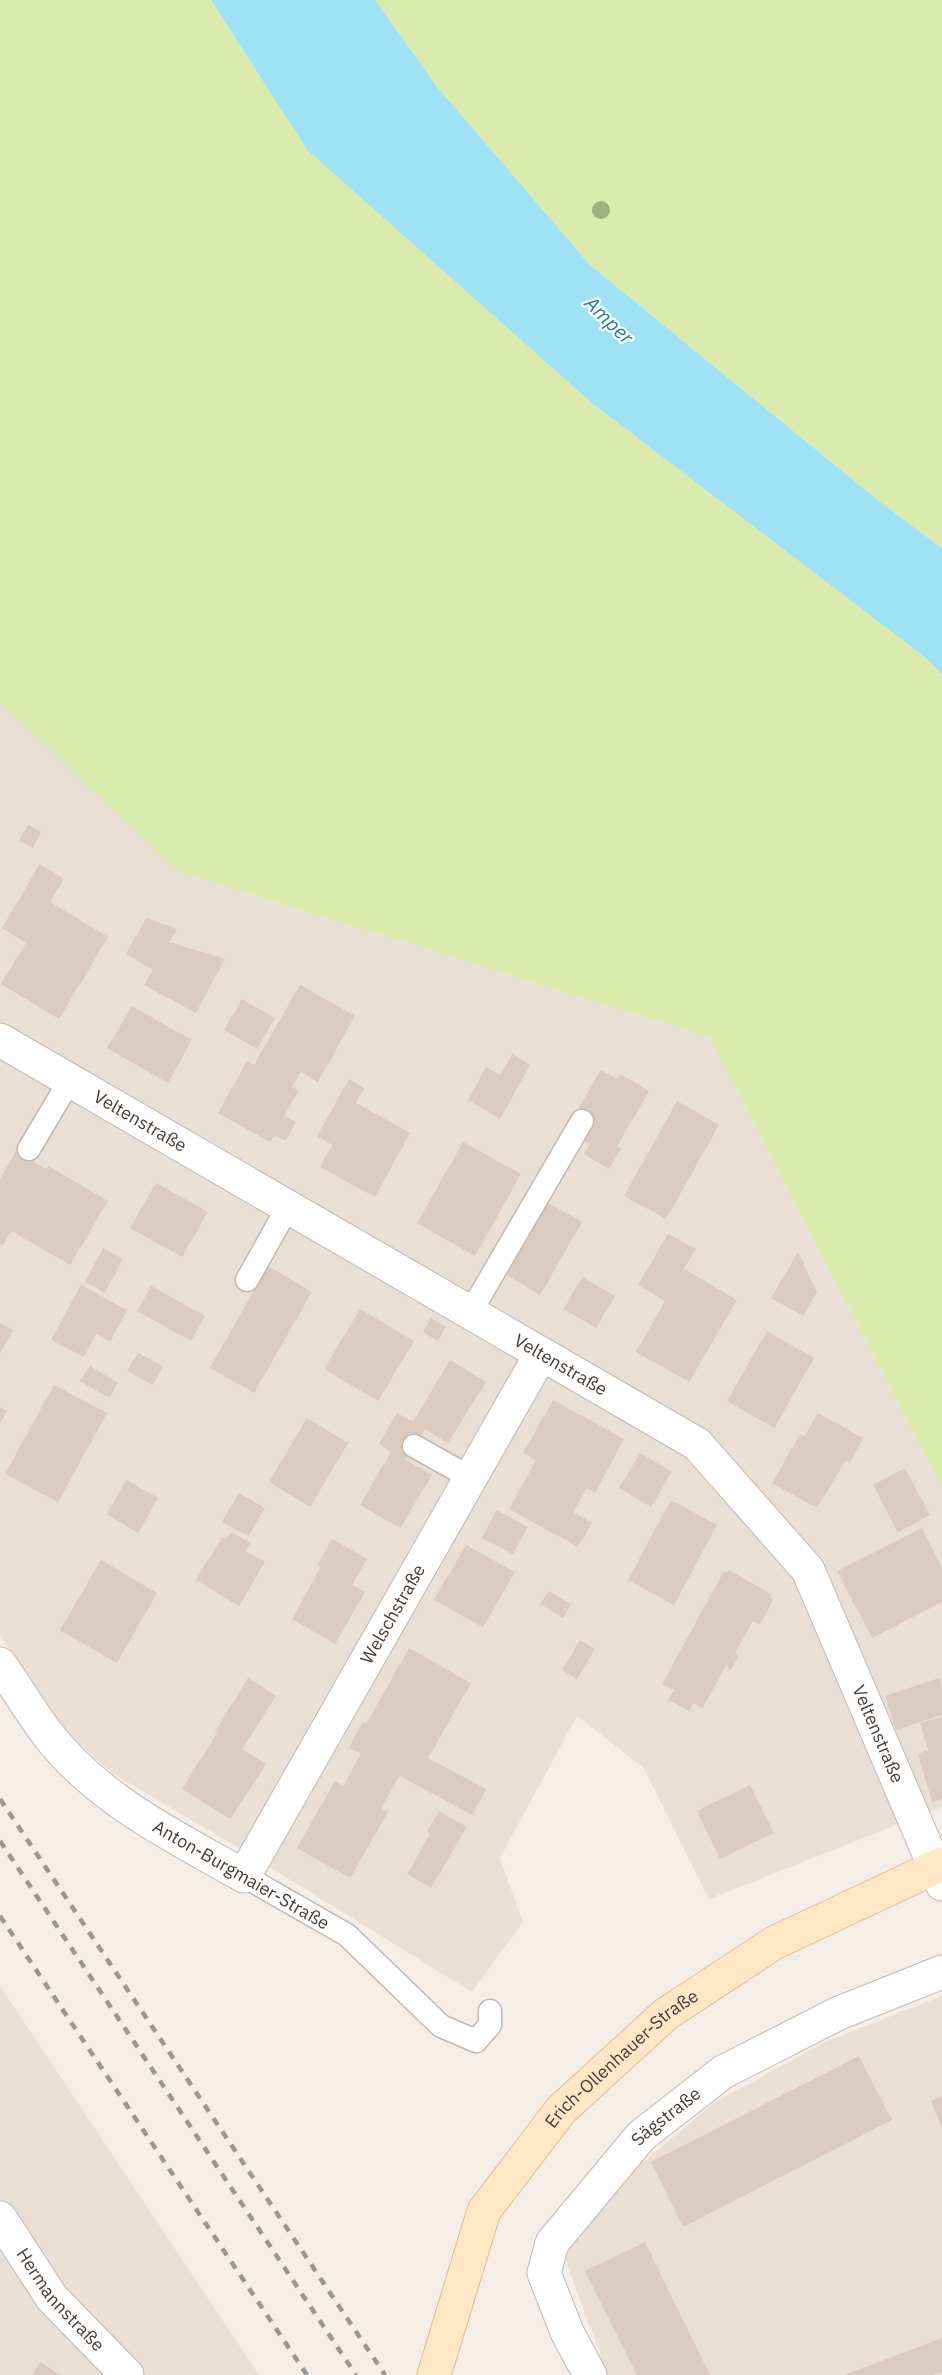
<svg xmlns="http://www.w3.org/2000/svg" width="942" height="2375" font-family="'IBM Plex Sans',sans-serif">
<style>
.residential{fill:#e9dfd5}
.green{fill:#dbebad}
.water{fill:#a0e2f5}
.building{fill:#dacabf}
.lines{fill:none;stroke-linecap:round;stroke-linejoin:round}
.lane-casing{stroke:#c4b7ac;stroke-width:25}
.street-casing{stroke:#c4b7ac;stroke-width:35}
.secondary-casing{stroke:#dbbb96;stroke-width:35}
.lane{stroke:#fff;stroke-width:22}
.street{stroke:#fff;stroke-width:33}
.secondary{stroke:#ffe7c6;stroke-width:33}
.rail{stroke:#979797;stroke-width:4.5;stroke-dasharray:8 8;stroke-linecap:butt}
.tree{fill:#9eb07c}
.labels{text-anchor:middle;stroke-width:4.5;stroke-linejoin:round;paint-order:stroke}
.street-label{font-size:18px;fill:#483d35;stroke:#fff}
.water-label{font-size:20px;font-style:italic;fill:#237d99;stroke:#fff}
</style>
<rect width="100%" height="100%" fill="#f4eee7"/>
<path class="residential" d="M 0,701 L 179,872 L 709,1037 L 942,1488 L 942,1807 L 709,1899 L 644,1768 L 577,1716 L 500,1858 L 523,1922 L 472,1992 L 232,1844 L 112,1773 L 69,1735 L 0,1635 Z
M 0,1986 L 259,2375 L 0,2375 Z
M 942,1996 L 942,2375 L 608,2375 L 564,2257 L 626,2177 L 712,2104 L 825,2042 Z"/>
<path class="green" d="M 0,0 L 211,0 L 307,150 L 593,404 L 926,658 L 942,674 L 942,1488 L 709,1037 L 179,872 L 0,702 Z
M 375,0 L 942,0 L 942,548 L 880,502 L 590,265 L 438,88 Z"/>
<path class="water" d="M 211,0 L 375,0 L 438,88 L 590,265 L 880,502 L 942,548 L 942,674 L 926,658 L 593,404 L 307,150 Z"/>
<path class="building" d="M 28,825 L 41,832 L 33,848 L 19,841 Z
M 40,864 L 64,879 L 50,902 L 108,937 L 59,1019 L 1,984 L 26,943 L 2,928 Z
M 146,918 L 177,929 L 169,942 L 225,959 L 196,1013 L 144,985 L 153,970 L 126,954 Z
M 300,985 L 355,1016 L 318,1082 L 301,1072 L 292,1087 L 299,1091 L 284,1116 L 296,1122 L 285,1141 L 275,1135 L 270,1142 L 218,1113 L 247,1061 L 254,1065 Z
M 242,999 L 275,1018 L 257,1049 L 224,1030 Z
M 132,1006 L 192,1040 L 168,1083 L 107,1048 Z
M 512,1054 L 530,1065 L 500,1119 L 468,1100 L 486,1067 L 500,1075 Z
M 601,1070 L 617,1079 L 620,1074 L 649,1091 L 617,1146 L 621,1148 L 609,1169 L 584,1154 L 590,1144 L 582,1140 L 574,1116 Z
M 349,1079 L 364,1088 L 356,1103 L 410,1133 L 375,1197 L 320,1167 L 332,1145 L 317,1136 Z
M 677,1101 L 719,1125 L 666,1219 L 624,1196 Z
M 463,1142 L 521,1174 L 475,1256 L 417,1223 Z
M 16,1151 L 46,1169 L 48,1166 L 108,1201 L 70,1265 L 11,1231 L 3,1245 L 0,1244 L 0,1179 Z
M 156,1183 L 208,1212 L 182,1257 L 130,1228 Z
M 541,1199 L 582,1222 L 540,1295 L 500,1271 Z
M 668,1234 L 696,1249 L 684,1269 L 737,1300 L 689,1382 L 636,1352 L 665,1301 L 638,1285 Z
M 103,1248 L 123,1259 L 105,1293 L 85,1282 Z
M 798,1252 L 817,1292 L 803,1316 L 771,1298 Z
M 268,1266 L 312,1292 L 254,1393 L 210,1368 Z
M 582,1277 L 615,1296 L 596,1328 L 564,1309 Z
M 81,1285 L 127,1310 L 110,1342 L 96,1334 L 84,1357 L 51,1340 Z
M 151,1286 L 205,1316 L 191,1341 L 137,1311 Z
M 360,1309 L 414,1341 L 378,1401 L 324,1369 Z
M 431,1318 L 446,1327 L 438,1341 L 423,1332 Z
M 0,1323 L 13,1330 L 0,1354 Z
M 767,1331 L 814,1358 L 774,1428 L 727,1401 Z
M 138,1353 L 163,1366 L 153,1385 L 127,1371 Z
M 450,1360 L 486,1382 L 448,1443 L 425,1429 L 406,1460 L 432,1475 L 400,1528 L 360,1505 L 391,1452 L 379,1444 L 397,1413 L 413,1422 Z
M 90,1366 L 118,1383 L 109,1398 L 80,1381 Z
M 54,1385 L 107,1413 L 58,1502 L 5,1474 Z
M 553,1400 L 624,1439 L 595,1493 L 587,1488 L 573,1512 L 592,1523 L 578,1547 L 509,1509 L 536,1460 L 523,1453 Z
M 0,1407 L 7,1411 L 0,1423 Z
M 818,1413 L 863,1438 L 850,1462 L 846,1460 L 817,1508 L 772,1483 L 800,1434 L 805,1436 Z
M 307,1418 L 348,1443 L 310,1507 L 269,1482 Z
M 640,1453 L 672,1472 L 651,1507 L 619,1488 Z
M 905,1468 L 930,1515 L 898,1532 L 873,1485 Z
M 126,1480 L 158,1498 L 138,1533 L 107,1514 Z
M 239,1493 L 265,1508 L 248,1536 L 222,1522 Z
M 671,1500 L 717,1525 L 674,1605 L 628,1580 Z
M 497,1510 L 528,1527 L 513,1554 L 482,1538 Z
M 922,1528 L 942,1568 L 942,1602 L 872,1638 L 837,1571 Z
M 231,1532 L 250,1543 L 246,1551 L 265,1562 L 239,1606 L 196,1580 L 222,1537 L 226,1539 Z
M 332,1539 L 367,1559 L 352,1585 L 365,1592 L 335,1644 L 292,1619 L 321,1567 L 317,1565 Z
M 466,1545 L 515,1572 L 483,1627 L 434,1600 Z
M 101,1560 L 157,1593 L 117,1663 L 60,1630 Z
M 729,1570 L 771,1594 L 769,1597 L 773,1600 L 760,1624 L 753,1621 L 735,1653 L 739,1656 L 731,1670 L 726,1666 L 702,1708 L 693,1703 L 689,1711 L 668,1700 L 674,1690 L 662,1684 L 724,1571 L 727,1573 Z
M 549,1591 L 571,1604 L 563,1618 L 540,1604 Z
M 580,1640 L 595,1649 L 577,1679 L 562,1670 Z
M 409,1648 L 471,1683 L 428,1758 L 486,1789 L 472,1815 L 400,1776 L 381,1808 L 388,1812 L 350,1878 L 297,1848 L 335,1781 L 343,1786 L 361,1754 L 349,1748 L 363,1722 L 366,1724 Z
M 248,1678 L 276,1696 L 242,1749 L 266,1764 L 230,1819 L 182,1789 L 217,1733 L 215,1732 Z
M 939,1678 L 942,1687 L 942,1715 L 896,1730 L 885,1696 Z
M 942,1717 L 942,1799 L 932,1802 L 918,1754 L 928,1750 L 920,1723 Z
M 750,1785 L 774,1833 L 720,1859 L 697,1811 Z
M 439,1811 L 467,1827 L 431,1888 L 407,1874 L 430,1834 L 427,1831 Z
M 859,2056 L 892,2120 L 683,2227 L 651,2162 Z
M 942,2096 L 942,2127 L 931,2101 Z
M 645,2242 L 689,2332 L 710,2375 L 637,2375 L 585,2271 Z
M 942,2338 L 942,2372 L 933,2375 L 845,2375 Z
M 40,2362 L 54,2371 L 61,2375 L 32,2375 Z"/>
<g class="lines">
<defs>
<path id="lane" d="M 29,1149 L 70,1080
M 247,1280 L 288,1207
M 470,1313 L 582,1121
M 414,1446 L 471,1478
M 244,1876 L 347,1935 L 441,2026 L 476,2041 L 490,2025 L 490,2011"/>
<g id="street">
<path id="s1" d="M 0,1040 L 697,1444 L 808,1570 L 942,1884"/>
<path id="s2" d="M 0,1664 C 17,1688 31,1713 49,1736 C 99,1800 175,1837 244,1876 L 541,1354"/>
<path id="s3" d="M 0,2218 L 52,2298 L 127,2375"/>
<path id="s4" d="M 590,2375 L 567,2332 L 544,2273 L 552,2243 L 641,2136 L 723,2072 L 839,2013 L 942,1972"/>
</g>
<g id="secondary">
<path id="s5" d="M 434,2375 L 484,2211 L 561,2110 L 666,2014 L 774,1943 L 942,1864"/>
</g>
</defs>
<use href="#lane" class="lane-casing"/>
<use href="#street" class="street-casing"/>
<use href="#secondary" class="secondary-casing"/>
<use href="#lane" class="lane"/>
<use href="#street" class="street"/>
<use href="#secondary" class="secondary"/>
<path class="rail" d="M 0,1799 L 385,2375
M 0,1841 L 356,2375
M 0,1916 L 307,2375"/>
</g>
<circle class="tree" cx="601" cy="210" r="9"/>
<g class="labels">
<g class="street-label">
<text dy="6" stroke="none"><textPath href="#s1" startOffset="162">Veltenstraße</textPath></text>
<text dy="6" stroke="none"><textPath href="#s1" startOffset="648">Veltenstraße</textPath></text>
<text dy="6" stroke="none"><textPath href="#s2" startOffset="630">Welschstraße</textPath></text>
<text dy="6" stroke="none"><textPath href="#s1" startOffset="1152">Veltenstraße</textPath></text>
<text transform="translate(241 1875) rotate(30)" y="6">Anton-Burgmaier-Straße</text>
<text dy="6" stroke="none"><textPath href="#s5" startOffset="378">Erich-Ollenhauer-Straße</textPath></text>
<text dy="6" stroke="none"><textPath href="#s4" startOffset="314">Sägstraße</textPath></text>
<text dy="6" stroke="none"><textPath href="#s3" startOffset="102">Hermannstraße</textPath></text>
</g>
<g class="water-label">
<text transform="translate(609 320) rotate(44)" y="7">Amper</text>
</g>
</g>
</svg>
